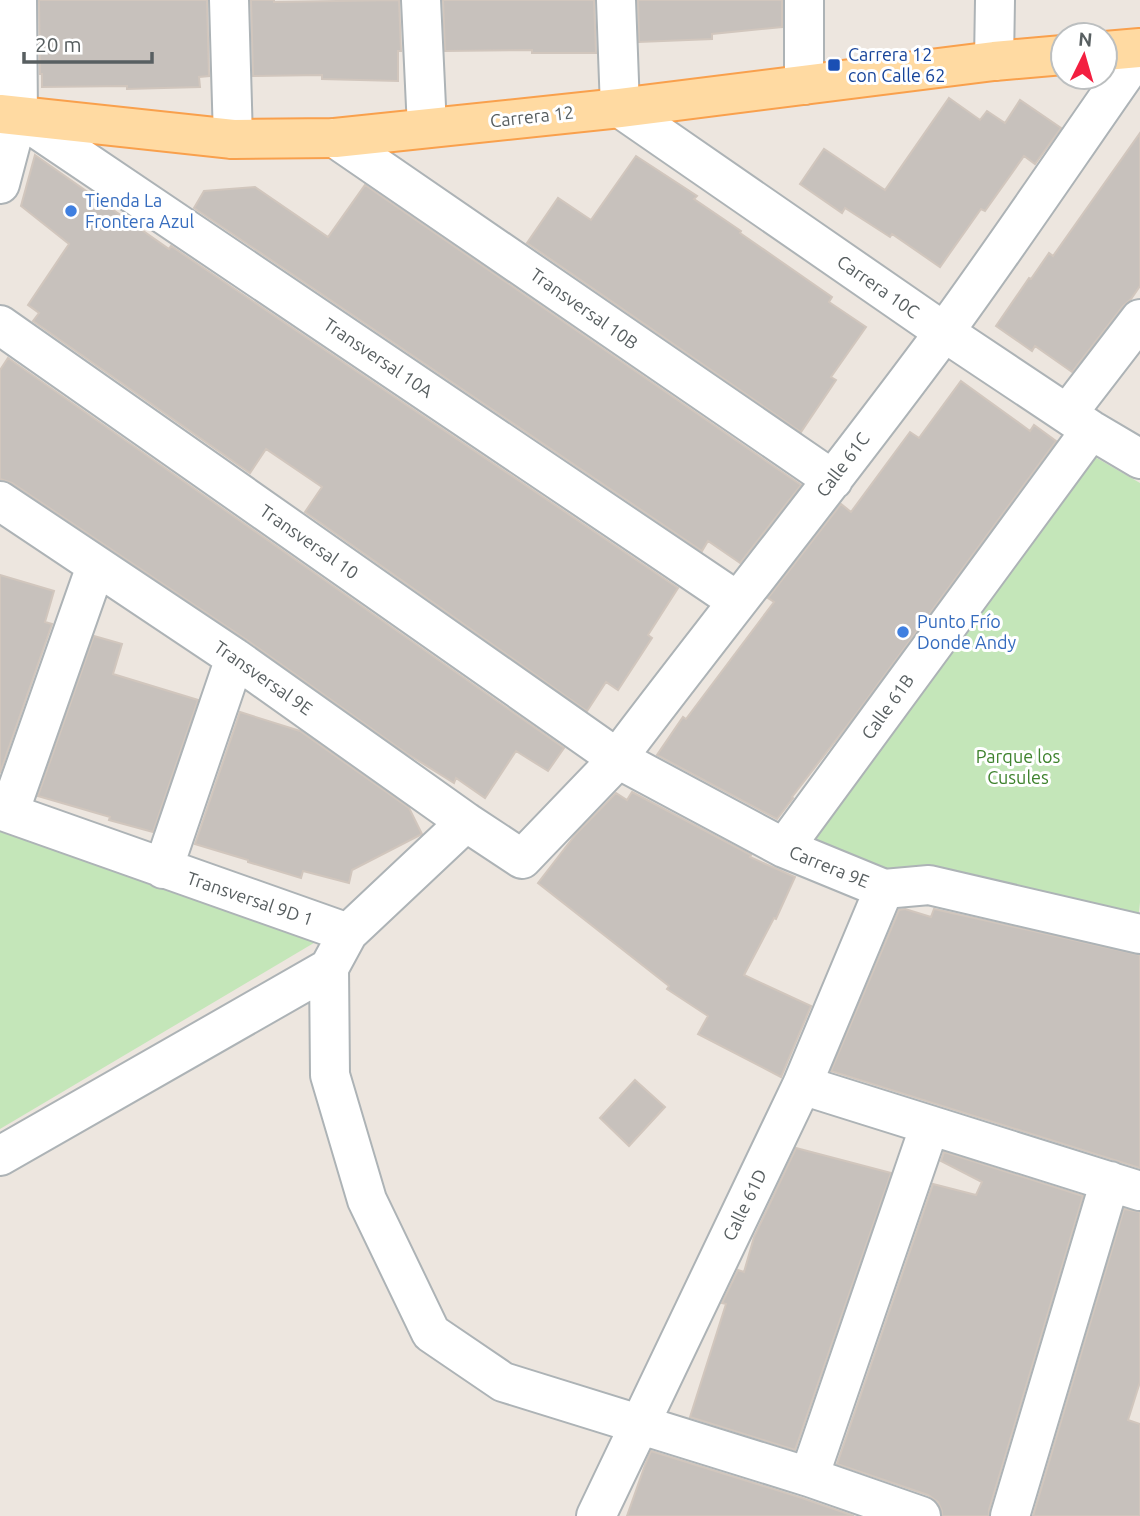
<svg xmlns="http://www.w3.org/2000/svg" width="1140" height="1516" font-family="Ubuntu,sans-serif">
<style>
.green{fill:#c4e6b9}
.building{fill:#c7c1bc;stroke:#d1c6bd;stroke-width:2}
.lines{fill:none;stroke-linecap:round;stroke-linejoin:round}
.minor-casing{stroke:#adb3b6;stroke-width:42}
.major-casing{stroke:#f9a04c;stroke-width:42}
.minor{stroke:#fff;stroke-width:38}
.major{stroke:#ffdaa2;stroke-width:38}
.transit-dot{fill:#1a4fb4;stroke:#fff;stroke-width:2.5}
.shop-dot{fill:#3f7fe0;stroke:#fff;stroke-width:2.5}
.labels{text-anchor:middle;stroke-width:6;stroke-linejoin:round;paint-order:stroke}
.transit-label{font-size:18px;fill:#164399;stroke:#fff;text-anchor:start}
.street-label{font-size:18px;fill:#585f61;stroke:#fff}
.shop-label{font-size:18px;fill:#366cbe;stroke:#fff;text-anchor:start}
.park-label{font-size:18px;fill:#3f832e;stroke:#fff}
</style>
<rect width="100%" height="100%" fill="#ede6df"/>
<path class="green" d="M 1095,457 L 1140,483 L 1140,902 L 1138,921 L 883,872 L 812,842 Z
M 0,825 L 334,931 L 0,1129 Z"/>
<path class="building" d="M 39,0 L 207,0 L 209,76 L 199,77 L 200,87 L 127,89 L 127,86 L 42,87 L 42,74 L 40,74 Z
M 251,0 L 274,0 L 274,2 L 399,0 L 401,51 L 398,51 L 398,81 L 322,79 L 322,75 L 253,76 Z
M 443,0 L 594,0 L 596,53 L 532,53 L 532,50 L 445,51 Z
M 638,0 L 782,0 L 782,27 L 712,34 L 712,39 L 639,42 Z
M 949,98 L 980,120 L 987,111 L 1005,123 L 1020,100 L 1061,128 L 1035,164 L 1024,156 L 985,211 L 981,209 L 940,267 L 892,234 L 890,237 L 845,208 L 842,213 L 800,184 L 824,149 L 885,190 Z
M 1140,133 L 1140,286 L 1131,299 L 1123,306 L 1072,372 L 1035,346 L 1032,351 L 996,326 L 1029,278 L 1031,279 L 1049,253 L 1053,256 Z
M 35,155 L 169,249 L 171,246 L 678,588 L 648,635 L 652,638 L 618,690 L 606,682 L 587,711 L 305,512 L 322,487 L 266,449 L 250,473 L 33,321 L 39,313 L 28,305 L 69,244 L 21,206 Z
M 636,156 L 697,196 L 694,199 L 741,231 L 740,233 L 832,297 L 829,302 L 866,327 L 831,377 L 836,380 L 801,432 L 527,243 L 558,198 L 591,220 Z
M 365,185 L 801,485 L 740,563 L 708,541 L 702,551 L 194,208 L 204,191 L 255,187 L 328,237 Z
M 8,358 L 564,748 L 548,771 L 516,751 L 485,798 L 456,778 L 454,783 L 406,753 L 247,640 L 12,483 L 0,479 L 0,370 Z
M 961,381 L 1030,431 L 1034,425 L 1056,441 L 856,714 L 792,797 L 793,798 L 777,819 L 657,755 L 683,717 L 686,719 L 774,602 L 768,598 L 841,504 L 851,512 L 910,432 L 919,438 Z
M 0,575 L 54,591 L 45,622 L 52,624 L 0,773 Z
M 94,636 L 122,644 L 113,674 L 198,700 L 153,832 L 109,820 L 110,817 L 38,796 Z
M 240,712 L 300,731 L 409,808 L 422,834 L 352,870 L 349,883 L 303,871 L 301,878 L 248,862 L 248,860 L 195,844 Z
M 632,792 L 751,855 L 750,857 L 795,877 L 776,919 L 774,918 L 744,975 L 811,1006 L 781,1077 L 698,1034 L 708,1016 L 667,989 L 669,986 L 538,883 L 576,834 L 616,793 L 627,800 Z
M 905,909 L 931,917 L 934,909 L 1140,955 L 1140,1168 L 831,1071 L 899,910 Z
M 635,1080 L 665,1107 L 629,1146 L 600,1118 Z
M 796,1148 L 891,1173 L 795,1450 L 690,1417 L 726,1304 L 722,1303 L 738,1270 L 744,1272 L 754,1237 Z
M 944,1152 L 1083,1196 L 989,1510 L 989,1516 L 942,1516 L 942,1511 L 938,1502 L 928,1495 L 837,1464 L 933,1184 L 976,1195 L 982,1182 L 941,1161 Z
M 1124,1209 L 1140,1212 L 1140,1382 L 1128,1420 L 1140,1424 L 1140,1516 L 1033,1516 Z
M 651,1451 L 802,1498 L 854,1516 L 627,1516 L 645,1465 Z"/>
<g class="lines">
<defs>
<path id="minor" d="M 229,0 L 233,139
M 421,0 L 427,128
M 616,0 L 620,108 L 944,332 L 1091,430 L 1140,459
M 994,61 L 995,0
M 804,85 L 804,0
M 18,116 L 737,601
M 335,138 L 833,480
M 0,184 L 18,116 L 17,0
M 0,325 L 618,759 L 784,848 L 884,889 L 929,885 L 1140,934
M 1067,414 L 1140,319
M 0,501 L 235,658 L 466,822 L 522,859 L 618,759 L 628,744 C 732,607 840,473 942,335 C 1010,242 1074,146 1140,52
M 0,810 L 348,933 L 466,822
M 9,813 L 96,566
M 784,848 L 1091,430
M 163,869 L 235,658
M 348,933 L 329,968 L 330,1075 L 367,1200 L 431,1333 L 503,1382 L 809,1477 L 921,1516
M 802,1085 L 1140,1191
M 0,1156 L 329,968
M 809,1477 L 930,1125
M 596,1516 L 802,1085 L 884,889
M 1010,1516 L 1110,1181"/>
<path id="major" d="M 1105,51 L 1140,48
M 0,114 L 233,139 L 335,138 L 620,108 L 994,61 L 1063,55"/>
</defs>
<use href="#minor" class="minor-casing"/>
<use href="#major" class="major-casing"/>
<use href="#minor" class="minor"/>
<use href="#major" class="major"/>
</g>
<rect class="transit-dot" x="827" y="58" width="14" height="14" rx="3.5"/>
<g class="shop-dot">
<circle cx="71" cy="211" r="7"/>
<circle cx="903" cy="632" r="7"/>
</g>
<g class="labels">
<g class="transit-label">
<text x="848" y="61">Carrera 12<tspan x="848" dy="21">con Calle 62</tspan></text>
</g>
<g class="street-label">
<text transform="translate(532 117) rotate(-6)" y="6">Carrera 12</text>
<text transform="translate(878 287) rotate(35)" y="6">Carrera 10C</text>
<text transform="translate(584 309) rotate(35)" y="6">Transversal 10B</text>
<text transform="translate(378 358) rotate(34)" y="6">Transversal 10A</text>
<text transform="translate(843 465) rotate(-53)" y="6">Calle 61C</text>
<text transform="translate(309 542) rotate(35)" y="6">Transversal 10</text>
<text transform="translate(263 678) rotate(35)" y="6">Transversal 9E</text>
<text transform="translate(888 707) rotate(-54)" y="6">Calle 61B</text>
<text transform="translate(829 867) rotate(22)" y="6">Carrera 9E</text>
<text transform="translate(250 899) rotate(19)" y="6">Transversal 9D 1</text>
<text transform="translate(745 1205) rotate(-64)" y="6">Calle 61D</text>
</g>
<g class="shop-label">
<text x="85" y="207">Tienda La<tspan x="85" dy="21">Frontera Azul</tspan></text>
<text x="917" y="628">Punto Frío<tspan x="917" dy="21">Donde Andy</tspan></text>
</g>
<g class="park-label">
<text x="1018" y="763">Parque los<tspan x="1018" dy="21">Cusules</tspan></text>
</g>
</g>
<g transform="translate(1084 56) rotate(5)"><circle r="33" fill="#ffffff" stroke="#bcbfc0" stroke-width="2"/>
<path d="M0-5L12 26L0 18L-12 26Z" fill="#f31f40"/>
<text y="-10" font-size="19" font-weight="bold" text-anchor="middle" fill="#585f61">N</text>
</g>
<path d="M24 52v10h128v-10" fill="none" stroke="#585f61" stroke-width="3.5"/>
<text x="35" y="52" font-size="21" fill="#585f61" stroke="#ffffff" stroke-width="5" paint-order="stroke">20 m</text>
</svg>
